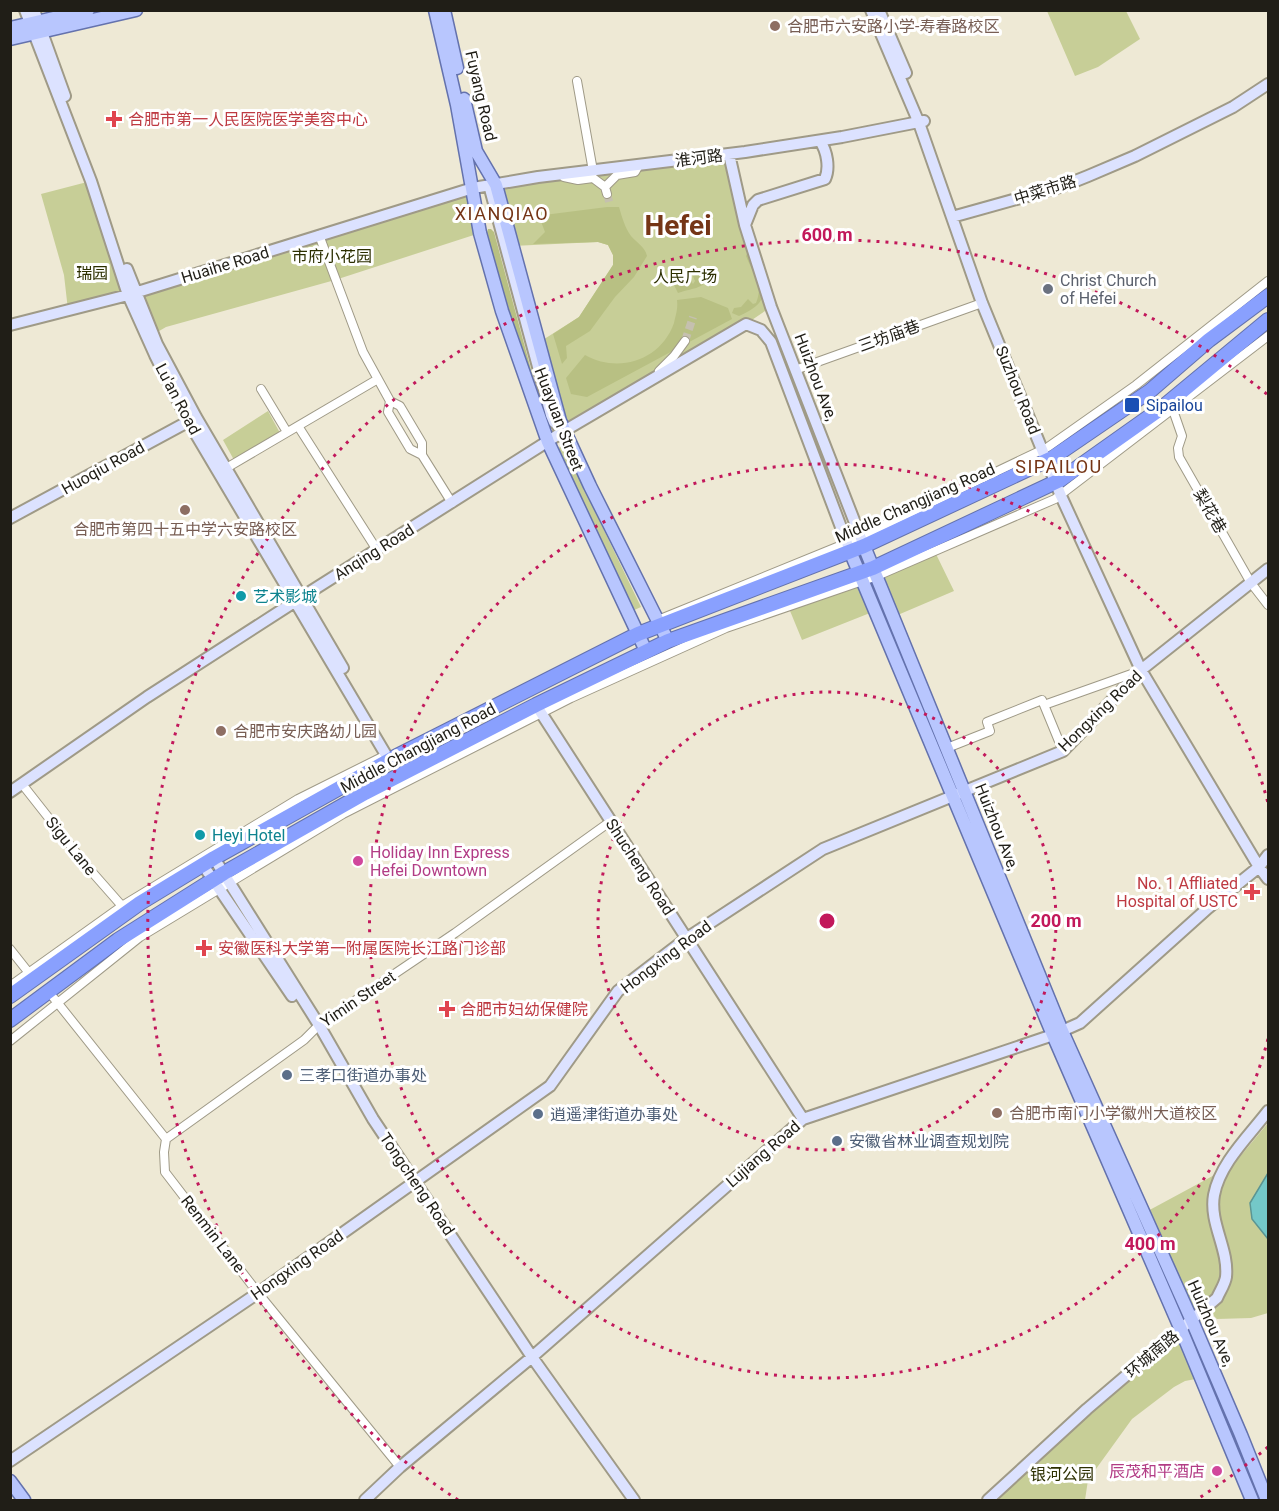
<svg xmlns="http://www.w3.org/2000/svg" width="1279" height="1511" viewBox="0 0 1279 1511" font-family="Roboto,'Noto Sans SC',sans-serif">
<style>
.green{fill:#c7ce97}
.forest{fill:#b8c083}
.water{fill:#74c8c8;stroke:#5b9593;stroke-width:1.5}
.lines{fill:none;stroke-linecap:round;stroke-linejoin:round}
.street-tunnel{stroke:#c5c0af;stroke-width:8;stroke-dasharray:8 4;stroke-linecap:butt}
.street-casing{stroke:#9f9a87;stroke-width:10}
.secondary-casing{stroke:#9f9a87;stroke-width:14}
.primary-casing{stroke:#6472ad;stroke-width:15}
.highway-casing{stroke:#6472ad;stroke-width:16}
.street{stroke:#fff;stroke-width:8}
.secondary{stroke:#dce2ff;stroke-width:10}
.primary{stroke:#b8c6fe;stroke-width:12}
.highway{stroke:#89a0fe;stroke-width:14}
.ring{fill:none;stroke:#c2185b;stroke-width:3;stroke-dasharray:3 6}
.education-dot{fill:#8d6e63;stroke:#fff;stroke-width:2}
.health-dot{fill:#e0444e;stroke:#fff;stroke-width:2}
.worship-dot{fill:#6b7280;stroke:#fff;stroke-width:2}
.transit-dot{fill:#1a4fb4;stroke:#fff;stroke-width:2}
.culture-dot{fill:#0f9aa8;stroke:#fff;stroke-width:2}
.hotel-dot{fill:#d1479c;stroke:#fff;stroke-width:2}
.service-dot{fill:#5c6f8a;stroke:#fff;stroke-width:2}
.labels{text-anchor:middle;dominant-baseline:central;stroke-width:6;stroke-linejoin:round;paint-order:stroke}
.education-label{font-size:16px;fill:#785e54;stroke:#fff;text-anchor:start}
.street-label{font-size:16px;fill:#201e17;stroke:#fff}
.health-label{font-size:16px;fill:#be3a42;stroke:#fff;text-anchor:start}
.park-label{font-size:16px;fill:#2c2f00;stroke:#fff}
.worship-label{font-size:16px;fill:#5b616d;stroke:#fff;text-anchor:start}
.transit-label{font-size:16px;fill:#164399;stroke:#fff;text-anchor:start}
.culture-label{font-size:16px;fill:#0d838f;stroke:#fff;text-anchor:start}
.hotel-label{font-size:16px;fill:#b23c85;stroke:#fff;text-anchor:start}
.service-label{font-size:16px;fill:#4e5e75;stroke:#fff;text-anchor:start}
.neighbourhood-label{font-size:18px;letter-spacing:1.5px;fill:#753516;stroke:#fff}
.town-label{font-size:28px;font-weight:bold;fill:#753516;stroke:#fff}
.centre{fill:#c2185b;stroke:#fff;stroke-width:3}
.ring-label{font-size:18px;text-anchor:middle;font-weight:bold;fill:#c2185b;stroke:#fff;stroke-width:6;stroke-linejoin:round;paint-order:stroke}
</style>
<rect width="100%" height="100%" fill="#eee9d5"/>
<path class="green" d="M1047,11h79l14,28 -42,28 -23,9z
M729,154l42,153 -25,17 -182,107 -26,-88 41,-26 34,-52v-10l-5,-10 -10,-3 -86,4 -16,-61z
M91,181l37,114 -60,15 -4,-35 -23,-81z
M473,188l7,45 -145,47 -169,47 -12,7 -18,-41z
M268,411l12,22 -46,27 -11,-20z
M560,447l5,2 76,158 -11,5 -73,-163z
M935,552l19,39 -61,26 -16,-41z
M862,580l13,31 -73,29 -14,-34z
M1268,1123v190l-17,5 -34,1 -9,-9 -15,13 -49,-110 89,-48z
M1178,1340l23,38 -16,3 -11,6 -42,32 -44,61 -3,20h-94l76,-66z"/>
<path class="forest" d="M607,207h12c3,10 6,21 12,29 6,7 14,11 16,20l-13,21 -19,20 -25,34 -24,15 1,12 -5,6 -9,-30 26,-17 34,-52v-10l-5,-10 -10,-3 -65,2 12,-12 -5,-13 4,-4z
M488,229h3l3,3 49,182 -4,6 -53,-185z
M748,251c13,32 31,47 -9,65l-7,-3 2,-5 7,-1 7,-8 5,5 3,-1c8,-19 -3,-29 -10,-47z
M698,271h9l3,5c-7,14 -19,12 -32,17l-8,-16 1,-5 11,9 8,-1 3,4 2,-3 -2,-5 5,-2z
M701,297l27,11 4,11 -145,78 -16,-3 -5,-16 19,-23c34,19 76,5 89,-32 2,-9 4,-14 3,-23z"/>
<path class="water" d="M1268,1173v66l-16,-20 -2,-16z"/>
<g class="lines">
<path class="street-tunnel" d="M607,194l3,11
M685,341l8,-24"/>
<defs>
<path id="street" d="M577,81l16,90
M564,177l14,3 15,-2 12,9 2,7
M605,187l12,-12 18,-3 4,-7
M319,235l44,117 27,49 -2,11 22,37 12,6 30,48
M795,370l187,-67
M659,371l15,-15 11,-15
M261,389l26,43
M390,401l10,5 22,37v12
M1173,410l9,26 -4,12 1,9 72,126 17,22
M298,426l79,124
M223,470l155,-91
M658,620l189,-77 201,-96 88,-62 132,-104
M1044,705l93,-33
M947,748l43,-17 -3,-9 55,-22 21,51
M22,784l63,80 37,42
M10,949l19,24
M10,986l112,-80 176,-107 88,-44
M49,992l117,147 -2,13 1,20 93,121 142,174
M10,1041l130,-104 203,-123 228,-116 155,-70 151,-52 178,-77 213,-163
M166,1139l138,-99 15,-15 136,-92 156,-112"/>
<path id="secondary" d="M25,10l66,171 37,114 27,60 33,66 201,339
M34,10l31,86
M871,10l48,113 63,180 79,193 80,174 118,197 9,12
M879,10l27,63
M729,154l16,71 26,82 93,239
M489,185l62,230 3,7 10,9
M952,217l111,-31 25,-10 47,-20 98,-49 35,-23
M745,225l8,-20 5,-5 67,-21c5,-11 2,-28 -5,-38
M127,269l30,75 39,73 147,251
M10,325l118,-30 345,-107 65,-11 207,-25 97,-15 82,-16
M10,518l183,-99
M536,705l267,414
M10,792l137,-95 155,-100 262,-166 182,-107 15,6 10,12 79,209
M214,858l105,167 54,94 159,238 102,143
M203,865l89,131
M10,1461l248,-168 292,-207 68,-95 69,-53 136,-89 240,-98 78,-81 127,-101
M365,1500l35,-33 132,-110 271,-238 250,-84 27,-12 128,-115 51,-41 9,-12
M988,1500l99,-91 130,-111c3,-7 8,-14 9,-21 3,-28 -17,-54 -12,-82 6,-32 35,-59 54,-84"/>
<path id="primary" d="M435,10l22,95 23,128 22,78 46,131 98,209
M444,10l13,58
M10,28l78,-18
M10,39l126,-29
M464,99l12,52 20,34 64,236 30,65 78,155
M864,546l198,485 131,292 48,112 26,65
M850,551l203,484 129,297 70,168
M10,1481l14,19"/>
<path id="highway" d="M10,996l130,-93 74,-45 181,-101 243,-123 226,-88 188,-88 98,-67 59,-51 59,-44
M10,1020l108,-80 106,-67 141,-80 171,-88 132,-64 205,-73 187,-88 103,-73 105,-87"/>
</defs>
<use href="#street" class="street-casing"/>
<use href="#secondary" class="secondary-casing"/>
<use href="#primary" class="primary-casing"/>
<use href="#highway" class="highway-casing"/>
<use href="#street" class="street"/>
<use href="#secondary" class="secondary"/>
<use href="#primary" class="primary"/>
<use href="#highway" class="highway"/>
</g>
<g class="ring">
<circle cx="827" cy="921" r="229"/>
<path d="M1268 1039A457 457 0 1 1 1268 803"/>
<path d="M1268 1447A686 686 0 0 1 1196 1500M458 1500A686 686 0 1 1 1268 395"/>
</g>
<g class="education-dot">
<circle cx="775" cy="26" r="6"/>
<circle cx="185" cy="510" r="6"/>
<circle cx="221" cy="731" r="6"/>
<circle cx="997" cy="1113" r="6"/>
</g>
<g class="health-dot">
<path d="M111 110h6v6h6v6h-6v6h-6v-6h-6v-6h6z"/>
<path d="M1249 883h6v6h6v6h-6v6h-6v-6h-6v-6h6z"/>
<path d="M201 939h6v6h6v6h-6v6h-6v-6h-6v-6h6z"/>
<path d="M444 1000h6v6h6v6h-6v6h-6v-6h-6v-6h6z"/>
</g>
<circle class="worship-dot" cx="1048" cy="289" r="6"/>
<rect class="transit-dot" x="1124" y="397" width="16" height="16" rx="3"/>
<g class="culture-dot">
<circle cx="241" cy="596" r="6"/>
<circle cx="200" cy="835" r="6"/>
</g>
<g class="hotel-dot">
<circle cx="358" cy="861" r="6"/>
<circle cx="1217" cy="1471" r="6"/>
</g>
<g class="service-dot">
<circle cx="287" cy="1075" r="6"/>
<circle cx="538" cy="1114" r="6"/>
<circle cx="837" cy="1141" r="6"/>
</g>
<g class="labels">
<g class="education-label">
<text x="787" y="26">合肥市六安路小学-寿春路校区</text>
<text x="185" y="529" text-anchor="middle">合肥市第四十五中学六安路校区</text>
<text x="233" y="731">合肥市安庆路幼儿园</text>
<text x="1009" y="1113">合肥市南门小学徽州大道校区</text>
</g>
<g class="street-label">
<text transform="translate(481 96) rotate(77)">Fuyang Road</text>
<text transform="translate(699 158) rotate(-7)">淮河路</text>
<text transform="translate(1045 190) rotate(-17)">中菜市路</text>
<text transform="translate(225 265) rotate(-17)">Huaihe Road</text>
<text transform="translate(889 336) rotate(-20)">三坊庙巷</text>
<text transform="translate(816 377) rotate(69)">Huizhou Ave,</text>
<text transform="translate(1018 390) rotate(68)">Suzhou Road</text>
<text transform="translate(178 399) rotate(62)">Lu'an Road</text>
<text transform="translate(559 419) rotate(69)">Huayuan Street</text>
<text transform="translate(103 468) rotate(-29)">Huoqiu Road</text>
<text transform="translate(915 503) rotate(-24)">Middle Changjiang Road</text>
<text transform="translate(1210 511) rotate(60)">梨花巷</text>
<text transform="translate(374 552) rotate(-32)">Anqing Road</text>
<text transform="translate(1100 711) rotate(-44)">Hongxing Road</text>
<text transform="translate(418 748) rotate(-28)">Middle Changjiang Road</text>
<text transform="translate(997 827) rotate(68)">Huizhou Ave,</text>
<text transform="translate(71 846) rotate(51)">Sigu Lane</text>
<text transform="translate(640 867) rotate(57)">Shucheng Road</text>
<text transform="translate(666 957) rotate(-37)">Hongxing Road</text>
<text transform="translate(358 999) rotate(-34)">Yimin Street</text>
<text transform="translate(763 1154) rotate(-41)">Lujiang Road</text>
<text transform="translate(417 1184) rotate(56)">Tongcheng Road</text>
<text transform="translate(213 1234) rotate(52)">Renmin Lane</text>
<text transform="translate(297 1265) rotate(-35)">Hongxing Road</text>
<text transform="translate(1211 1323) rotate(66)">Huizhou Ave,</text>
<text transform="translate(1152 1354) rotate(-40)">环城南路</text>
</g>
<g class="health-label">
<text x="128" y="119">合肥市第一人民医院医学美容中心</text>
<text x="1238" y="883" text-anchor="end">No. 1 Affliated<tspan x="1238" dy="18">Hospital of USTC</tspan></text>
<text x="218" y="948">安徽医科大学第一附属医院长江路门诊部</text>
<text x="460" y="1009">合肥市妇幼保健院</text>
</g>
<g class="park-label">
<text x="332" y="256">市府小花园</text>
<text x="92" y="273">瑞园</text>
<text x="685" y="276">人民广场</text>
<text x="1062" y="1474">银河公园</text>
</g>
<g class="worship-label">
<text x="1060" y="280">Christ Church<tspan x="1060" dy="18">of Hefei</tspan></text>
</g>
<g class="transit-label">
<text x="1146" y="405">Sipailou</text>
</g>
<g class="culture-label">
<text x="253" y="596">艺术影城</text>
<text x="212" y="835">Heyi Hotel</text>
</g>
<g class="hotel-label">
<text x="370" y="852">Holiday Inn Express<tspan x="370" dy="18">Hefei Downtown</tspan></text>
<text x="1205" y="1471" text-anchor="end">辰茂和平酒店</text>
</g>
<g class="service-label">
<text x="299" y="1075">三孝口街道办事处</text>
<text x="550" y="1114">逍遥津街道办事处</text>
<text x="849" y="1141">安徽省林业调查规划院</text>
</g>
<g class="neighbourhood-label">
<text x="502" y="213">XIANQIAO</text>
<text x="1059" y="466">SIPAILOU</text>
</g>
<g class="town-label">
<text x="678" y="225">Hefei</text>
</g>
</g>
<circle cx="827" cy="921" r="9" class="centre"/>
<g class="ring-label">
<text x="827" y="241">600 m</text>
<text x="1056" y="927">200 m</text>
<text x="1150" y="1250">400 m</text>
</g>
<rect width="1279" height="1511" fill="none" stroke="#201e17" stroke-width="24"/>
</svg>
